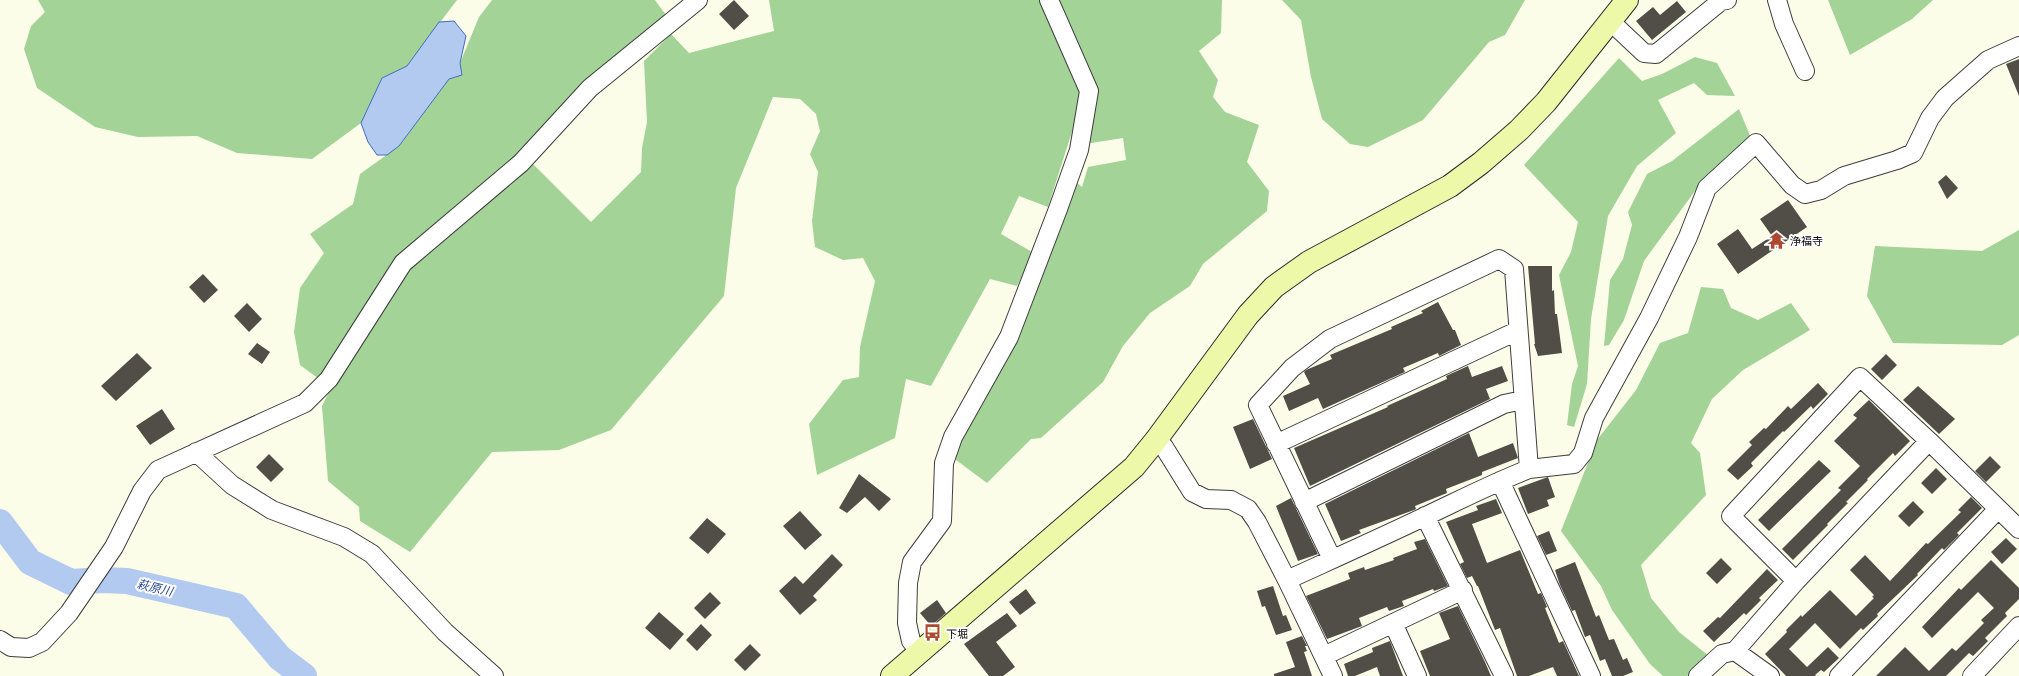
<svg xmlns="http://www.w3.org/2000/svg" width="2019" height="676" viewBox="0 0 2019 676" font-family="'Playfair Display','Noto Sans JP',serif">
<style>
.forest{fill:#a3d397}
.water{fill:#b2c9f0;stroke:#406dc0}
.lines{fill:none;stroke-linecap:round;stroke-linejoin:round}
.river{stroke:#b2c9f0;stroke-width:26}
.building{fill:#514e47}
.street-casing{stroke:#3d3d3d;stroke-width:20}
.secondary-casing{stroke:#2c2c2c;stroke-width:24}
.street{stroke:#fff;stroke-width:18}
.secondary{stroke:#edf8a9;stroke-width:22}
.labels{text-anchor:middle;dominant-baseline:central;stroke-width:4;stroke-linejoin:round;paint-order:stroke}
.poi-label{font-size:11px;fill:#0a0a0a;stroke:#fff;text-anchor:start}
.water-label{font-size:12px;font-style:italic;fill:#20438f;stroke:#fff}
</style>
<rect width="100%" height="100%" fill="#fcfde9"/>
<path class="forest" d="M38,0h419l-50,66 -25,12 -21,45 -49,36 -75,-6 -40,-17 -59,1 -43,-10 -58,-39 -13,-39 7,-23 14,-14z
M492,0h163l13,18 -151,138 -117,101 -81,122 -19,-14 -6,-33 6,-44 24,-35 -14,-19 43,-30 7,-30 39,-28 50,-67 13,-4 -2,-12 19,-46z
M769,0h275l41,91 -37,116 -29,-11 -18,38 33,19 -17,33 -27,-7 -59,107 -25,-7 -11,59 -78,37 -8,-51 34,-44 16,-3 1,-30 15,-66 -12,-23 -20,2 -28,-13 -3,-26 6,-49 -8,-18 10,-23 -4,-17 -16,-15 -27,-2 -37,91 -12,108 -113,134 -52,20 -67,2 -82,100 -50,-31 -1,-14 -31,-26 -6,-75 12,-24 73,-111 124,-109 60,60 50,-50 1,-24 5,-26 -3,-61 27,-27 18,19 85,-22z
M1055,0h167l-1,33 -22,18 19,29 -5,17 12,15 34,13 -12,37 22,29 -2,20 -64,53 -13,22 -40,27 -27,33 -20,36 -62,56 -10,1 -44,44 -35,-26 123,-276 7,6 6,-20 38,-7 -3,-22 -38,6 9,-53z
M1282,0h243l-20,35 -16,7 -66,78 -55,27 -18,-3 -28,-25 -11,-42 -10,-57z
M1828,0h105l-21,19 -62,36z
M1695,57l22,6 18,33 -28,-1 -13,-12 -36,17 18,33 -39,33 -29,50 -17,103 -4,65 -13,43 -7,-2 5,-41 6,-18 -19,-91 12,-23 7,-30 -54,-57 95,-107 23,23 20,-7z
M1739,109l12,29 -51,46 -56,77 -20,59 -15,25 -5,1 6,-66 13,-21 9,-34 -4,-13 19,-38 25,-13z
M2019,230v105l-17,10 -109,-2 -26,-47 8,-50 107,5z
M1701,287l22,2 8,19 27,12 33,-17 19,27 -67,40 -31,29 -21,44 9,10 6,42 -65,70 10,33 28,34 30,24 -22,20h-24l-13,-12 -38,-54 -11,-24 -40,-55 36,-91 39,-50 24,-47 28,-10z"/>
<path class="water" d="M454,21l12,15 -6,27 2,12 -13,4 -50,67 -12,9h-10l-9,-13 -7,-19 21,-45 25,-12 32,-44z"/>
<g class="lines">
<path class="river" d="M0,522l30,40 41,20 32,-2 24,1 109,25 44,52 24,18"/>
</g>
<path class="building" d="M734,0l15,16 -15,14 -15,-16z
M1677,1l9,11 -34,28 -16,-19 17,-14 7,8z
M2019,59v37l-13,-32z
M1946,175l12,13 -11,11 -9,-17z
M1788,200l19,27 -69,47 -21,-30 21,-15 14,20 20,-13 -12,-17z
M1528,266h24v25l2,-1 1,24h2l5,39 -24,3 -4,-12h1z
M203,274l15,16 -14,13 -15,-16z
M1438,302l15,28h2l6,15 -22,11 -1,-3 -35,15 2,4 -82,37 -5,-11 -29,13 -6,-15 27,-12 -6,-12 2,-2 26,-11 -2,-4 62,-26 -1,-2 32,-14 -2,-2z
M247,303l15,16 -13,13 -15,-16z
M257,343l13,9 -8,12 -14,-10z
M137,353l15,15 -36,33 -15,-15z
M1886,354l11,11 -15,15 -11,-11z
M1468,366l4,11 30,-11 6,15 -22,8 4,10 -180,87 -16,-38 94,-41 -1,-1 60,-27 -1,-3z
M1818,383l10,11 -15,15 -2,-3 -27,26 -1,-1 -32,32 2,3 -15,14 -11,-10 25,-25 -3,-3 15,-14 2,1 22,-23 3,3z
M1918,386l37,33 -16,15 -36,-34z
M1869,400l41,41 -15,15 -2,-3 -26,26 1,1 -22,22 2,1 -21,21 1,1 -35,35 -11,-11 59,-59 -3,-2 22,-22 -26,-25 23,-23 -4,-3z
M162,409l13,20 -25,16 -14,-19z
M1253,419l19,40 -22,10 -17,-42z
M1469,433l9,24 35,-14 5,15 -36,14v3l-36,14 1,4 -32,13 1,3 -2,1 -55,20 2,3 -20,8 -16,-37z
M269,454l15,15 -13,13 -15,-15z
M1990,456l11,11 -15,15 -11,-11z
M1819,460l12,11 -62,60 -11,-11z
M1936,468l11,11 -15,15 -11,-11z
M859,474l32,25 -12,12 -14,-14 -18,16 -8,-5z
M1548,477l7,20 -8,3 2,6 -21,8 -10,-26z
M1971,497l11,11 -25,25 2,2 -15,15 -2,-2 -25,26 1,1 -41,39 1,2 -15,14 -2,-2 -21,21 -25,-26 -26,26 18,18 21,-20 11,11 -15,14 -3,-2 -6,5 1,1h-30l-21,-22 22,-22 -1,-2 15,-15 1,2 28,-27 26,26 18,-18 -2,-1 2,-2 -24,-25 15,-15 25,26 36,-38 2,1 33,-32 -3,-2z
M1291,498l27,56 -20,7 -22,-55z
M1496,499l6,14 -30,11 15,39 33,-13 18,44 3,-1 6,14 -2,1 14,35 4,-2 16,35h-22l-4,-9 -24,9h-12l-17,-48 -5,2 -17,-44h-1l-5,-10 -5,2 -7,-14 4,-2 -18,-40 32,-12 -2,-4z
M1913,501l11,11 -15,15 -11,-11z
M800,511l22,24 -17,15 -22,-24z
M707,518l19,16 -18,20 -19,-16z
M1549,531l8,20 -11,4 -9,-19z
M2006,538l11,11 -15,15 -11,-12z
M1425,539l23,47 -14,5 -1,-2 -31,12 2,5 -15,5 -2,-4 -28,11 3,8 -35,13 -21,-43 44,-17 -2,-6 16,-6 1,3 29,-10 -1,-2 24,-9 -3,-7z
M832,554l11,11 -30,31 4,4 -17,15 -21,-24 16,-15 8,8z
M1721,558l11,11 -15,15 -11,-11z
M1991,560l28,28v11l-14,14 2,3 -22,22 3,3 -15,15 -4,-3 -23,23h-70l29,-29 24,24 23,-23 4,3 28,-28 -3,-3 13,-12 -16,-16 -46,46 -10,-11 37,-39 2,2z
M1575,562l21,55 3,-2 10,25 5,-1 9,21 4,-2 6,14 -10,4h-11l-7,-17 -5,2 -10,-26 -5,2 -10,-27 -3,1 -12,-26 -5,-15z
M1767,569l11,11 -19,18 2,2 -15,15 -2,-2 -30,29 -11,-11 15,-14 2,1z
M1273,586l10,30 3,-1 6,15 -16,5 -11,-29 -3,1 -5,-16z
M1026,589l10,14 -16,12 -11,-13z
M710,592l11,11 -16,16 -11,-11z
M937,600l9,13 -15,13 -11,-13z
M1458,606l27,56 6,14h-61l-10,-25 30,-12 -11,-26z
M659,612l25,22 -14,16 -25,-22z
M1007,613l10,13 -21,16 19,25 -12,9h-14l-25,-32z
M701,624l11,11 -15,16 -11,-11z
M1302,636l5,10h-2l2,5 -3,1 8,24h-38v-2l21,-7 -9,-25z
M1390,641l13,35h-23l-3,-9 -22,9h-7l-4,-12 29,-12 -1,-4z
M750,644l11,11 -16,16 -11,-11z"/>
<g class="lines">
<defs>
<path id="street" d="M1777,0l7,24 21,47
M1610,21l34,32 12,1 65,-53 6,-1
M1156,440l8,7 28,45 14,7 25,1 17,9 9,13 30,58 46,96
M1276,444l241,-113
M196,452l36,33 40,25 72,27 28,17 73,78 49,44
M1529,469l45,-5 9,-11 11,-35 55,-100 39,-81 19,-49 49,-45 36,42 13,9 16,-4 23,-14 53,-16 16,-7 17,-35 15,-20 43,-38 31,-14
M1500,481l91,195
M1304,502l200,-98 19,-4
M1425,516l79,160
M1287,580c46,-21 93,-42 139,-64 34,-16 67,-33 103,-47l-15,-200 -15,-10 -169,80 -38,29 -34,37 74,154
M1796,581l-65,-65 129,-139 69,64 90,88
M1393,623l24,53
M0,640l11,7 18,1 13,-6 27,-29 45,-66 28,-56 16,-21 147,-67 24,-24 74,-116 118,-100 69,-75 108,-88
M920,652l-9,-11 -4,-18 1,-40 4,-21 30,-41 2,-58 9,-26 56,-100 49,-128 21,-59 10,-59 -40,-91
M1324,656l139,-66
M1698,676l24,-22 13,-3
M1770,676l-35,-25 61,-70 133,-140
M1839,676l159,-167
M1972,676l47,-50"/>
<path id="secondary" d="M892,676l242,-209 22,-27 92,-125 26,-28 35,-25 141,-76 31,-23 38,-33 27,-28 81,-102"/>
</defs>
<use href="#street" class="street-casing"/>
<use href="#secondary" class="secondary-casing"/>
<use href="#street" class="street"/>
<use href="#secondary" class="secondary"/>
</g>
<defs>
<symbol id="temple-bare" viewBox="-9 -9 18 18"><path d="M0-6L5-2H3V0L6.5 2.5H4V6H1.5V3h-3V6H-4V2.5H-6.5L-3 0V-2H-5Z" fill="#ac4930" stroke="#fff" stroke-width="2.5" paint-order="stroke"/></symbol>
<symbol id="bus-bare" viewBox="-9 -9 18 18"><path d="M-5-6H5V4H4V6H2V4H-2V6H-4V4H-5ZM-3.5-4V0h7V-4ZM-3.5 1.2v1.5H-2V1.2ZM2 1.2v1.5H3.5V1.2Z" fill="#ac4930" stroke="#fff" stroke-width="2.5" paint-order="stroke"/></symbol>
</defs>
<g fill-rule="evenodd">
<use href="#temple-bare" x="1764" y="228" width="25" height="25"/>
<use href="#bus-bare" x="920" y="620" width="25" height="25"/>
</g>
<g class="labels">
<g class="poi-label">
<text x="1790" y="240">浄福寺</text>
<text x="946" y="633">下堀</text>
</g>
<g class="water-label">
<text transform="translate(155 587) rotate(13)">萩原川</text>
</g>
</g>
</svg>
